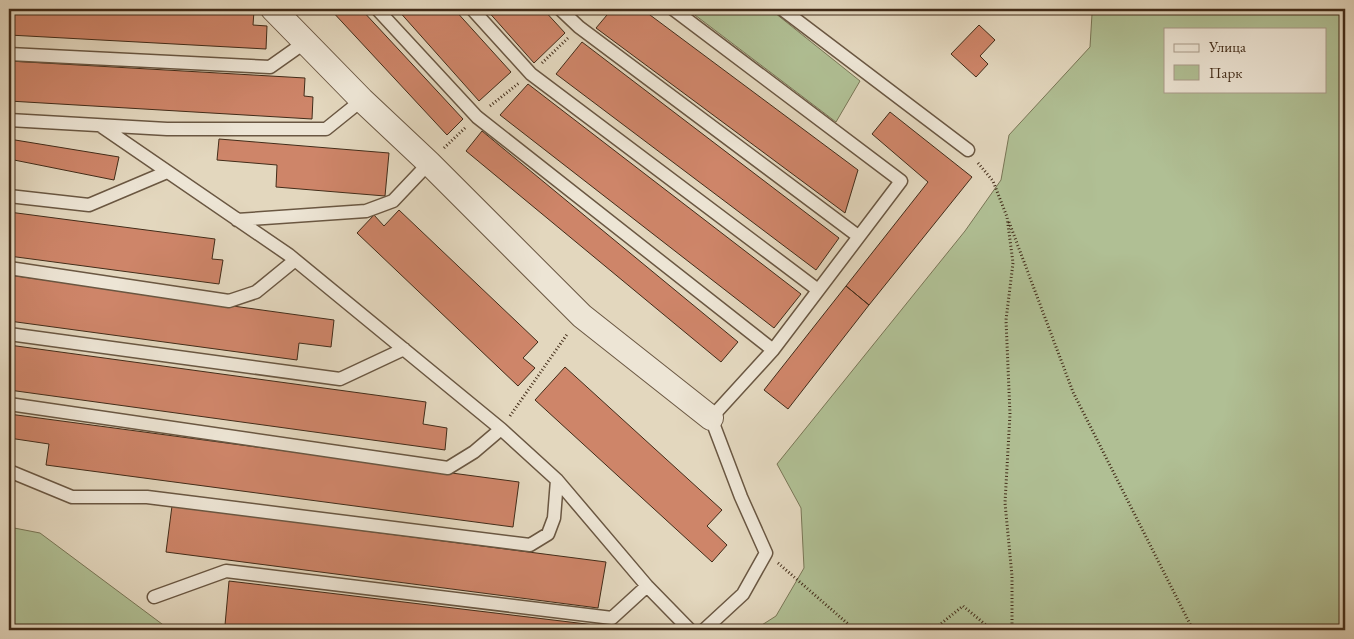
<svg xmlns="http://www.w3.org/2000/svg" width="1354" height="639" viewBox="0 0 1354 639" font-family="'EB Garamond',serif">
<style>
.green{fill:#b0bf94;stroke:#797656;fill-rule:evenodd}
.building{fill:#ce8569;stroke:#422c19}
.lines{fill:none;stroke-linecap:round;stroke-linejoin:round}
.lane-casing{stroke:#6a5742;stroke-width:15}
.street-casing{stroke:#6a5742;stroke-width:26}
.path{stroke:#422c19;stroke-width:3;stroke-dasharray:1 2.5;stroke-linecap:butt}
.lane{stroke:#ede5d5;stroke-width:12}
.street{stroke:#ede5d5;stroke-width:24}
</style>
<rect width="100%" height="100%" fill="#e3d7be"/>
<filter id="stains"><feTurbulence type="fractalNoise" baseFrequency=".004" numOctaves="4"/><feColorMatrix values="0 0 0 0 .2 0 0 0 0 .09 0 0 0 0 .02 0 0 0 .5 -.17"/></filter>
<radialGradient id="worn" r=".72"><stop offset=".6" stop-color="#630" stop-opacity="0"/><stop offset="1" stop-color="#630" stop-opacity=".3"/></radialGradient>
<path class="green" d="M687,9h83l90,72 -24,41z
M1088,9h257v621h-591l22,-14 28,-48 -3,-60 -24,-44 188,-233 36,-51 8,-45 81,-88 2,-33zM1165,29h160v62h-160z
M9,527l31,6 130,97h-161z"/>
<path class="building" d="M9,9l245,2 -1,14 14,1 -1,23 -257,-14z
M330,9h31l102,110 -16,16z
M397,9h57l57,63 -32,29z
M486,9h57l22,24 -31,30z
M612,9h30l216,161 -13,43 -249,-185z
M979,25l16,15 -15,16 8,8 -12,13 -25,-23z
M582,42l257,196 -23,32 -260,-196z
M9,61l296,17 -1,18 9,1 -1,22 -303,-18z
M528,84l273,210 -27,34 -274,-213z
M890,112l82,65 -103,128 -23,-19 82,-104 -56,-48z
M482,131l256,211 -17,20 -255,-211z
M9,139l110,18 -5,23 -105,-21z
M219,139l170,14 -4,43 -109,-9 1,-22 -60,-5z
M399,210l139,132 -15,16 12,10 -17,18 -161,-153 17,-18 10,11z
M9,212l206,27 -3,20 11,1 -4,24 -210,-28z
M9,275l325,45 -3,27 -32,-4 -2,17 -288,-39z
M846,286l23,19 -81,104 -24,-19z
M9,345l417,57 -3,22 24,4 -2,22 -436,-60z
M565,367l157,143 -15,16 20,19 -15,17 -177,-162z
M9,414l510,68 -6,45 -467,-62 3,-21 -40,-6z
M172,506l434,56 -8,46 -432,-56z
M229,581l407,49h-369l-42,-5z"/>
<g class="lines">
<defs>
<path id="lane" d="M377,9l100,108 296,233
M472,9l59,65 287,216
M560,9l19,18 279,209
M673,9l228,172 -128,169 -62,68 30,79 25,56 -23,41 -39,36
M782,9l186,141
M9,54l261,13 34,-24
M9,120l158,9h159l36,-29
M101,126l188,129 212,174 56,51 90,106 43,44
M9,196l80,9 78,-33
M237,220l129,-9 27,-10 36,-38
M9,268l220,33 27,-9 38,-31
M9,334l331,45 64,-30
M9,404l439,64 26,-16 27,-23
M9,471l63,26h75l383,48 18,-11 6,-16 3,-38
M154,597l72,-26 386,47 35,-32"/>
<path id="street" d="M273,9l89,91 67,63 153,153 129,102"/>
</defs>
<use href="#lane" class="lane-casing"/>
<use href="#street" class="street-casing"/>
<path class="path" d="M542,63l26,-25
M490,106l29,-23
M444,148l21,-20
M978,163l15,18 14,36 6,46 -7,57 4,94 -5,89 7,73v54
M1009,222l64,170 120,238
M510,416l58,-83
M778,563l77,67
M933,630l30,-24 29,24"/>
<use href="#lane" class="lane"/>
<use href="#street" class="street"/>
</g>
<rect width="1354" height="639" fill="none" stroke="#e3d7be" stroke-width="30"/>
<rect x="10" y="10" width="1334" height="619" fill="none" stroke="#422c19" stroke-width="2.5"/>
<rect x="15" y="15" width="1324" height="609" fill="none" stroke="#422c19"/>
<rect x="1164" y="28" width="162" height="65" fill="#ede5d5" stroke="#a99b8a"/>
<rect x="1174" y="44" width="25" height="8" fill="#ede5d5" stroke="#a99b8a"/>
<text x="1209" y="52" font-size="15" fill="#422c19">Улица</text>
<rect x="1174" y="65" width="25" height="15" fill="#b0bf94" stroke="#a99b8a"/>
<text x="1209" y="78" font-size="15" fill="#422c19">Парк</text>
<rect width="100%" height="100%" filter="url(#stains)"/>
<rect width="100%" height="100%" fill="url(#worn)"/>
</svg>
